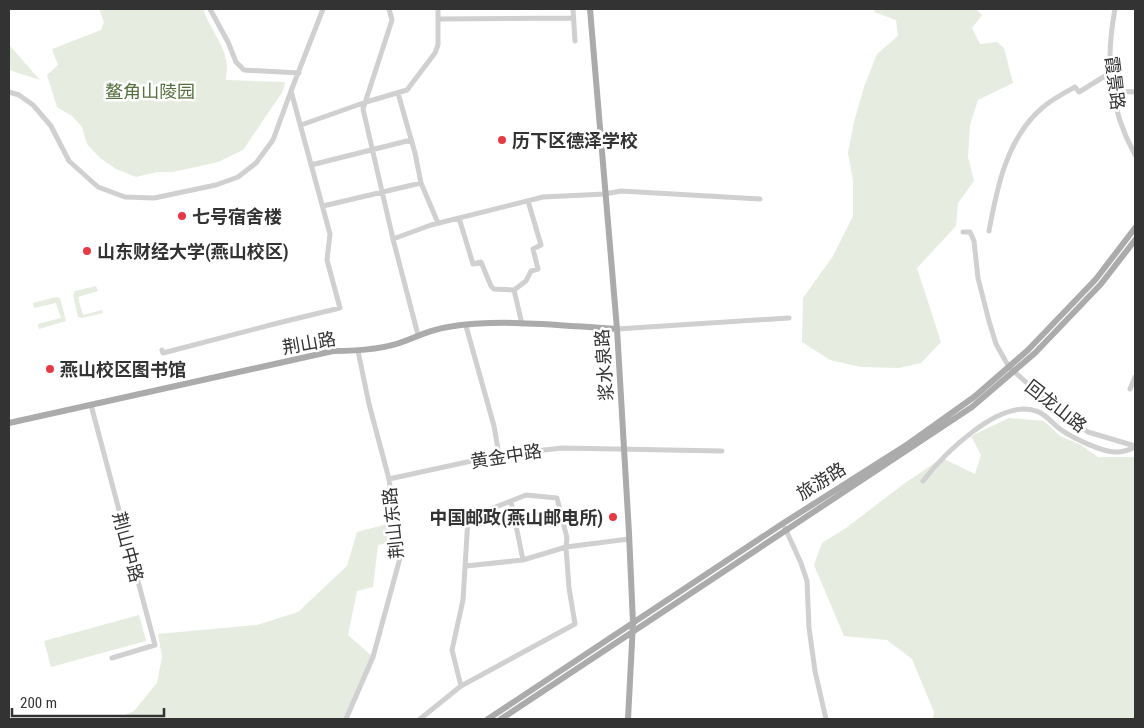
<svg xmlns="http://www.w3.org/2000/svg" width="1144" height="728" viewBox="0 0 1144 728" font-family="'Roboto Condensed','Noto Sans SC',sans-serif">
<style>
.green{fill:#e6ecdf}
.lines{fill:none;stroke-linecap:round;stroke-linejoin:round}
.minor{stroke:#d0d0d0;stroke-width:5}
.major{stroke:#ababab;stroke-width:6}
.poi-dot{fill:#e63946;stroke:#fff;stroke-width:2}
.labels{text-anchor:middle;dominant-baseline:central;stroke-width:5;stroke-linejoin:round;paint-order:stroke}
.street-label{font-size:18px;fill:#333;stroke:#fff}
.park-label{font-size:18px;fill:#56703f;stroke:#fff}
.poi-label{font-size:18px;font-weight:bold;fill:#333;stroke:#fff;text-anchor:start}
</style>
<rect width="100%" height="100%" fill="#fff"/>
<path class="green" d="M99,9h104c6,18 19,32 23,51 2,6 0,14 0,20l59,2 -2,9 -40,59 -25,12 -45,10h-16l-21,5 -20,-8 -16,-11 -13,-14 -5,-17 -10,-11 -15,-9 -10,-32 11,-10 -6,-16 49,-19 3,-8z
M875,9h101l6,6 -10,13 8,16 17,-2 7,6 9,35 -35,17 -8,25 -2,32 6,24 -16,22 -2,23 -39,42 24,74 -20,21 -22,5 -38,-1 -31,-7 -28,-18 1,-44 30,-42 20,-40v-35l-5,-28 6,-31 10,-35 13,-33 21,-18 -2,-16 -22,-8z
M9,43v2l31,35 -31,-10z
M96,286l2,5 -20,6 5,18 19,-5 1,3 -21,5 -4,-1 -5,-22 2,-4z
M56,297l4,1 6,23 -27,8 -1,-5 23,-6 -5,-15 -22,5 -1,-5z
M1009,418l35,3 16,15 21,9 17,12h37v262h-202l1,-7 -22,-53 -25,-19 -43,-4 -30,-71 8,-22 24,-15 59,-45 37,-25 33,16 6,-19 -10,-19z
M391,523l4,18 -17,4 -5,42 -16,4 -9,44 25,22 -27,62h-230l18,-8 23,-28 5,-26 -4,-23 99,-9 41,-13 49,-46 10,-34z
M139,615l7,26 -95,26 -7,-26z"/>
<g class="lines">
<path class="minor" d="M210,9l18,33 8,20 8,8 55,3
M389,9l3,11 -29,89 30,130
M573,9l2,32
M1115,9c-10,53 -6,98 20,146
M438,19l135,-1
M1113,91l22,1
M9,92l10,3 14,10 18,21 18,35 29,26 27,10 29,1 62,-13 22,-8 18,-14 17,-23 18,-49
M398,93l17,60 6,30 17,40
M301,125l65,-23 41,-12 28,-37 3,-8v-36
M311,165l100,-25
M323,206l98,-23
M459,218l14,46 8,-2 10,24 3,3 20,1
M989,231c8,-44 18,-93 53,-123 10,-9 22,-15 33,-21l4,5 31,-19
M963,232h7l4,9 4,37 11,43 7,23 13,23 45,40 34,25 47,14
M522,324l-8,-34 12,-9 5,-10 7,-2 -5,-20 8,-4 -13,-44
M466,326l28,100 5,29
M617,329l172,-11
M418,335l-25,-96 38,-14 112,-28 62,-3 16,-3 139,8
M162,350l1,3 115,-30 62,-15 -13,-48 3,-26 -39,-143 32,-82
M1130,389l5,-12
M91,405l64,240 -43,13
M389,479l110,-24 63,-7 160,3
M923,481c20,-26 76,-83 113,-70 10,3 16,12 24,18 11,8 43,24 57,23 6,0 12,-2 18,-5
M785,528l16,35 6,18 2,47 6,43 11,48
M466,566l57,-6
M461,686l-9,-36 11,-50 5,-82 58,-23 31,3 10,40 -1,9 -43,13 -12,-59
M346,719l27,-62 27,-99 -11,-79 -20,-75 -11,-53
M420,719l41,-33 114,-62 -6,-36 -3,-41 63,-8"/>
<path class="major" d="M590,9l27,320 12,204 4,90 -5,96
M9,423l324,-72c22,0 52,-2 72,-10 15,-6 28,-12 43,-14 54,-9 115,-1 169,2
M488,719l294,-195 126,-80 66,-47 54,-47 68,-71 39,-51
M501,719l471,-312 63,-54 66,-69 34,-44"/>
</g>
<g class="poi-dot">
<circle cx="502" cy="140" r="5"/>
<circle cx="182" cy="216" r="5"/>
<circle cx="87" cy="251" r="5"/>
<circle cx="50" cy="369" r="5"/>
<circle cx="613" cy="517" r="5"/>
</g>
<g class="labels">
<g class="street-label">
<text transform="translate(1115 83) rotate(83)">霞景路</text>
<text transform="translate(309 343) rotate(-10)">荆山路</text>
<text transform="translate(604 365) rotate(-94)">浆水泉路</text>
<text transform="translate(1056 406) rotate(38)">回龙山路</text>
<text transform="translate(506 456) rotate(-9)">黄金中路</text>
<text transform="translate(821 481) rotate(-32)">旅游路</text>
<text transform="translate(393 523) rotate(-96)">荆山东路</text>
<text transform="translate(128 547) rotate(75)">荆山中路</text>
</g>
<g class="park-label">
<text x="150" y="91">鳌角山陵园</text>
</g>
<g class="poi-label">
<text x="512" y="140">历下区德泽学校</text>
<text x="192" y="216">七号宿舍楼</text>
<text x="97" y="251">山东财经大学(燕山校区)</text>
<text x="60" y="369">燕山校区图书馆</text>
<text x="603" y="517" text-anchor="end">中国邮政(燕山邮电所)</text>
</g>
</g>
<rect width="1144" height="728" fill="none" stroke="#333333" stroke-width="20"/>
<path d="M12 708v8h152v-8" fill="none" stroke="#333333" stroke-width="2.5"/>
<text x="20" y="708" font-size="15" fill="#333333" stroke="#ffffff" stroke-width="4" paint-order="stroke">200 m</text>
</svg>
